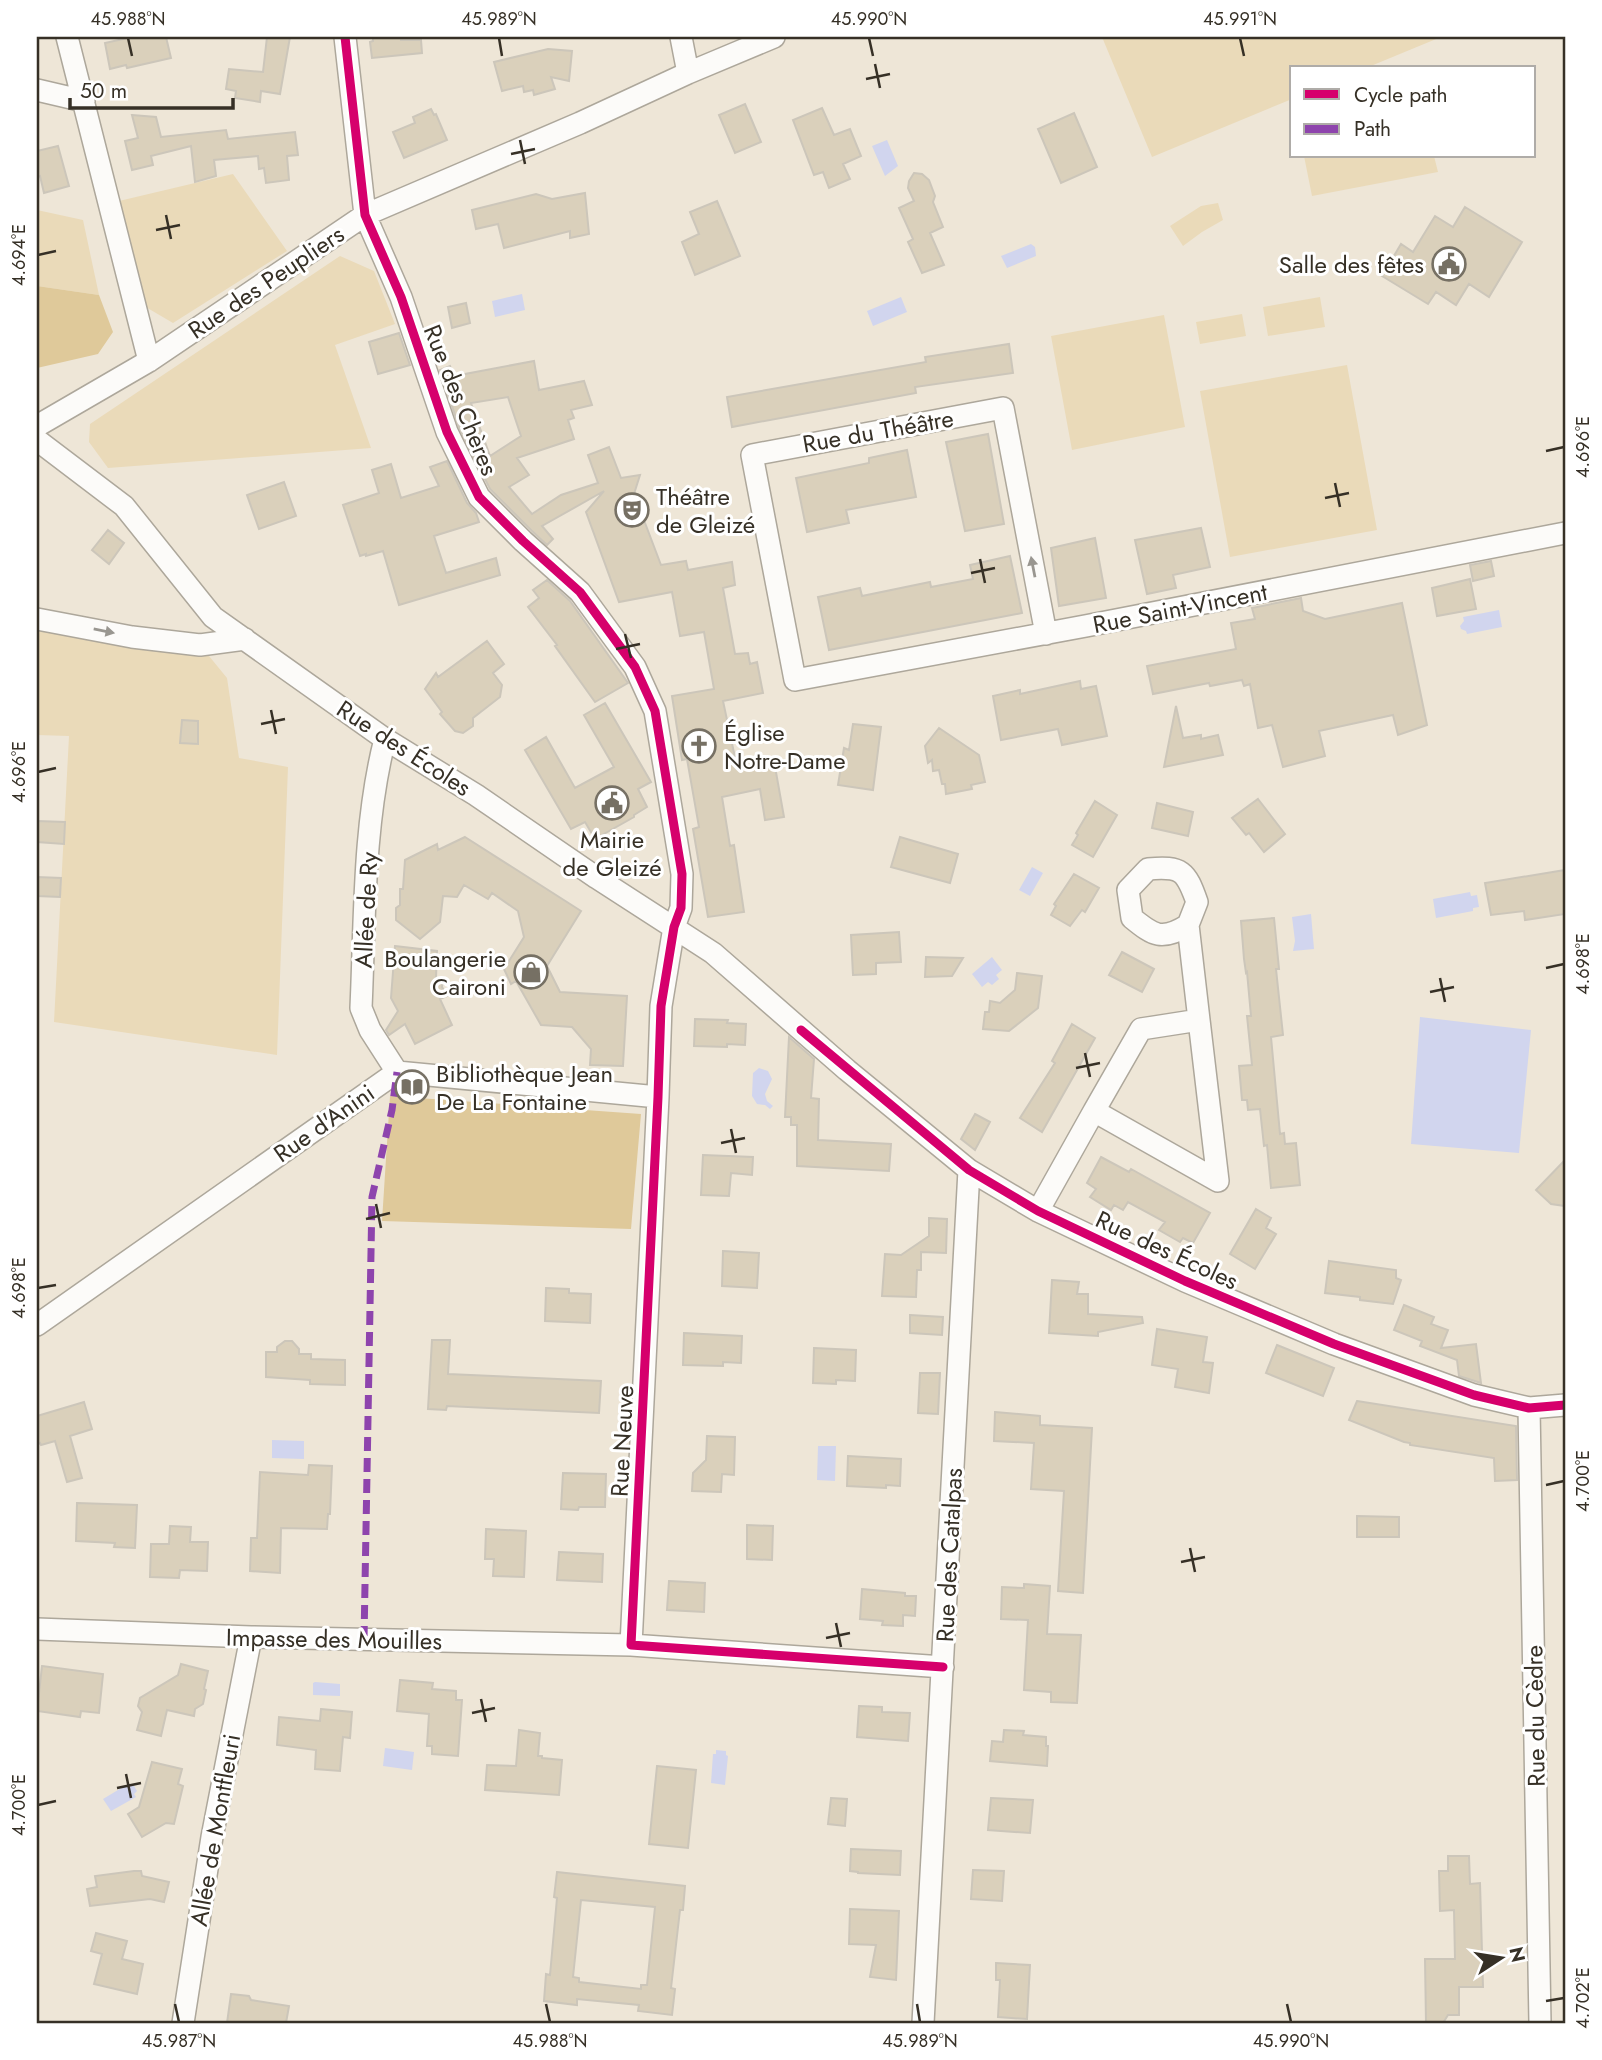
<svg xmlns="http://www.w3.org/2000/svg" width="1602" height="2060" viewBox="0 0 1602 2060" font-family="Jost,sans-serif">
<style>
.green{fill:#eadab9}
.forest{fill:#dfc99a}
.water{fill:#d1d5ee}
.building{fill:#dad0bb;stroke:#ccc6ba;stroke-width:2;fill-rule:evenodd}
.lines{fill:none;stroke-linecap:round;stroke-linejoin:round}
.minor-casing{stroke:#ada79b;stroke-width:24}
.minor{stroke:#fcfbf9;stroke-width:21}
.quiet{stroke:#8e44ad;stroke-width:7;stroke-dasharray:14 7;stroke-linecap:butt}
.cycleway-casing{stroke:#fff;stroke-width:13}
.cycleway{stroke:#d6006c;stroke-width:9}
.oneway{fill:#999690}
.ticks{fill:none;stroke:#363026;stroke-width:2.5}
.labels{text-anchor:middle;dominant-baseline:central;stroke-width:6;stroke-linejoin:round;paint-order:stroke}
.poi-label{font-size:24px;fill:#363026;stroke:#fff;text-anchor:start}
.street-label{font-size:24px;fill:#363026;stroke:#fff}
.neatline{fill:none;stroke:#363026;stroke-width:2.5}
.ticks-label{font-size:18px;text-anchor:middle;fill:#363026}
</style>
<rect width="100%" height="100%" fill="#eee6d7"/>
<path class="green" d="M1102,37h339l-75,31h-74v31l-140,58z
M1304,156h130l4,16 -126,24z
M233,174l54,77 -114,72 -29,-17 -25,-105z
M1218,203l5,17 -21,12 -19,14 -13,-20 31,-20z
M37,210l46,10 16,75 -62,-9z
M340,256l34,15 21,53 -60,21 36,103 -263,20 -19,-26 1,-18z
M1320,297l5,30 -57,9 -5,-29z
M1242,314l4,22 -46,8 -4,-22z
M1164,315l21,112 -113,23 -21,-114z
M1347,365l30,165 -147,27 -30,-166z
M37,619l163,26 27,33 12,80 49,9 -11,288 -223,-33 15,-286 -32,-1z"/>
<path class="forest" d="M37,286l62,9 14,37 -15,22 -61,14z
M390,1096l251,18 -10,115 -249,-8z"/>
<path class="water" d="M887,140l11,26 -13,10 -13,-30z
M1031,244l4,3 1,9 -29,12 -6,-12z
M522,294l3,16 -30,7 -3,-16z
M901,297l6,15 -34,14 -6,-15z
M1499,610l3,17 -35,7 -1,-3 -5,-2 -1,-3 4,-5 -1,-4z
M1032,867l11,6 -13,23 -11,-6z
M1470,892l1,4 6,-1 2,12 -6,1v3l-37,7 -3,-19z
M1311,914l3,35 -21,2 2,-10 -3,-24z
M992,957l10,13 -6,5 3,4 -7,6 -4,-3 -6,5 -10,-13z
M1420,1017l111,13 -12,123 -108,-9z
M759,1068l9,3 4,8 -7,15 2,7 6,5 -3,3 -5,-4 -8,-1 -5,-8 1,-23z
M272,1440l32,1v18l-32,-1z
M818,1446h18l-1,35 -18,-1z
M315,1682l25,2v12l-27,-1v-12z
M385,1748l29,4 -2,18 -29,-4z
M716,1750l10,1v4l2,1 -3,29 -14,-2 2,-29h3z
M128,1784l6,2 3,5 -3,3 2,3 -25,14 -8,-12z"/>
<path class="building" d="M132,37h34l5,21 -44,10 -1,-3 -16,4 -5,-26z
M267,37h23l-10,57 -19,-3 -1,11 -25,-4 1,-7 -10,-2 3,-20 34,3z
M373,37h28v3h20l1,13 -50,5 -2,-16 3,-1z
M548,49l24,2 -3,30 -18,-4 4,12 -21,6 -1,-5 -9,2 -1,-6 -21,5 -8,-29z
M745,104l16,38 -26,11 -16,-38z
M822,108l12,27 16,-6 11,27 -18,8 7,15 -21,9 -6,-16 -9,3 -21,-55z
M431,109l3,6 2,-1 11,26 -43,18 -11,-26 22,-9 -2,-6z
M1074,113l23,54 -36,16 -23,-54z
M132,115l24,2 5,20 65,-7 2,9 67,-7 3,23 -11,1 2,24 -23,3 -2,-15 -5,1 -1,-13 -44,4 2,16 -21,6 -4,-36 -40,10 2,9 -21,5 -7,-29 13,-3z
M58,146l11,40 -25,7 -4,-17 -3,1v-26z
M914,173l8,1 7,6 6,16 -2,6 10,25 -13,6 14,32 -22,8 -14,-31 5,-3 -14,-31 15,-7 -6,-13 1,-7z
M585,193l4,41 -19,4v-7l-66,17 -6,-24 -22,5 -4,-19 64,-16 16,5z
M717,201l23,55 -45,19 -13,-33 17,-8 -9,-22z
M1465,207l57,35 -33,55 -20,-13 -13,21 -20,-13 -8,12 -46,-28 19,-32 12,8 22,-36 18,11z
M466,303l4,20 -18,5 -4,-21z
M399,333l11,32 -32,9 -9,-32z
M1009,344l4,29 -98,14 1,6 -184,34 -5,-30 199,-35 -1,-5z
M534,361l5,29 45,-9 8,24 -21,5 3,8 -6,2 6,19 -57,19 12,17 -20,12 23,27 29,-19 37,-12 -10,-28 21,-8 12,31 19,-3 -6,19 27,71 25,-4 2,9 44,-8 3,23 -12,3 12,66 13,-1 2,11 7,-2 6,31 -40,8 14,66 37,-6 10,56 -19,3 -5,-31 -38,8 8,49 4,-1 10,67 -36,5 -15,-88 6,-2 -12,-68 -5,1 -10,-64 42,-7 -10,-57 -24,4 -8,-44 -53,10 -33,-90 18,-21 -62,35 11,13 -6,6 -15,-14 -42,-42 -31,-62 -19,-57 10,-4 4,10zM508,397l13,39 -31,20 -19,-53z
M988,434l16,90 -39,7 -19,-89z
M907,450l9,47 -70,13 3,13 -42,9 -11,-54 73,-15v-5z
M447,461l20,42 9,10 3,9 -45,14 12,37 50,-15 4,17 -101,30 -16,-54 -17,5v-2l-6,2 -17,-51 36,-12 -7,-23 19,-6 10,34 38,-12 -9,-19z
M284,482l12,34 -37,13 -12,-34z
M1201,528l9,39 -37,8 3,13 -29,6 -12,-54z
M108,530l16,13 -15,21 -17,-14z
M1095,538l11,60 -47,8 -8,-58z
M1010,556l12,57 -193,37 -11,-53 42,-9 2,8 68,-14 1,5 42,-8 -3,-14z
M1491,561l3,15 -21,5 -3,-16z
M1470,579l6,30 -39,7 -5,-28z
M547,580l23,21 58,82 -33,19 -40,-56 2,-1 -29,-38 11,-9 -6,-8z
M1301,598l2,13 22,8 77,-16 25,122 -29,10 -5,-20 -74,16 6,25 -42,11 -11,-42 -14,3 -8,-44 -6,2 -2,-6 -32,6 -1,-3 -56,11 -6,-28 89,-17 -5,-26 24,-4 -3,-11z
M487,641l17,23 -11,9 9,12 -2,12 -27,21v8l-10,7 -8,-2 -15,-17 2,-2 -17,-23 11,-16 2,4z
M1080,681l1,8 15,-3 11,50 -45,9 -4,-16 -57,11 -8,-44 27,-6v4z
M605,703l46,79 -13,7 9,18 -13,8v2l-39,22 -10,-17 -14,7 -46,-79 21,-13 29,51 39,-21 -30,-52z
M1176,706l7,32 18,-3v4l17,-4 5,20 -59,12z
M182,720l16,1v23l-18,-1z
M853,724l28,3 -8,63 -35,-5 6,-37 5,2z
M939,728l40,27 6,27 -14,3 1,4 -26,5 -1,-10h-3l-3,-14 -6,1 -1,-11 -4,3 -3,-17z
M1258,799l27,35 -21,18 -15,-19 -3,2 -14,-17z
M1095,801l22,14 -24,42 -21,-12 6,-10 -2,-2z
M1157,803l36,9 -5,24 -36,-8z
M37,821l28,1 -1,22 -27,-2z
M465,837l116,74 -34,55 13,26 67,4 -4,70 -33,-1 1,-16 -19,-22 -31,-2 -25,-44 -5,3 -7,-15 20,-32 -6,-26 -26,-18 -4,6 -24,-14 -7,12 -14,-1 -3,26 -20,17 -24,-19v-12l4,-3v-16h3l2,-29 32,-16 1,6z
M900,837l58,17 -8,29 -59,-16z
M1565,870v44l-40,6 -1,-9 -33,4 -6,-32z
M1074,874l25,14 -14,24 -3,-2 -12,16 -19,-11 5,-9 -2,-2z
M37,877l24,1 -1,19 -23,-1z
M1274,918l5,51h-3l7,66 -12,2 9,97 4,-1 1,11 11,-1 4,42 -29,3 -4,-43 -3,1 -4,-37 -12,1 -1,-10h-5l-3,-34 13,-1 -5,-49h4l-4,-44 -1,1 -2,-14 -3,-38z
M899,932l2,30 -25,1v11l-23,1 -2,-40z
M395,946l42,5 -1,27 7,1 -1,8 5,9 -7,3 12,26 -37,19 -10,-20 -16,11 -3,-5 12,-19 -7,-13z
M1122,952l32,17 -12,23 -33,-17z
M926,957l37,1 -11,18 -27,1z
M1017,973l25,3 -4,32 -29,23 -26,-2 2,-17h4l1,-11 10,2 15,-13z
M695,1019l33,1 -1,3 19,1 -1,21 -18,-1v3l-33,-1z
M1072,1024l23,14 -53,94 -22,-14 35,-55 -3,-2z
M789,1037l25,22 -3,39 8,1 -1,41 73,4 -2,27 -92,-5v-41h-6v-8h-6z
M975,1114l15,8 -15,28 -14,-11z
M703,1155l50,2 -1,18 -21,-2 -2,23 -28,-1z
M1101,1157l28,15 2,-3 79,44 -17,30 -10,-5 -3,4 -21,-12 6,-8 -37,-20 -5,8 -9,-5 -3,5 -21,-13 6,-8 -9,-6z
M1565,1160v46l-14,-2 -15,-14z
M1256,1209l15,9 -5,10 10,6 -21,35 -25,-15z
M929,1218l18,1 -1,34 -25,-1v18h-4l-1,27 -34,-1 3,-42 16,1 28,-19z
M723,1251l36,2 -2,35 -35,-2z
M1329,1261l67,9v8l5,2 -8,24 -33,-4v-3l-35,-4z
M1052,1280l27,2 -2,12h11v20l54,3 1,6 -45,9v4l-49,-3z
M546,1288l23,1v4l22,1 -1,29 -45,-2z
M1404,1305l30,12 -3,7 17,6 -7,18 35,-4 5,39 -22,-7 -2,-16 -37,-14 2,-5 -28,-11z
M910,1315l33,2 -1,18 -32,-2z
M1157,1329l50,8 -4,25 10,1 -4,30 -34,-6 3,-18 -26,-4z
M684,1333l58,3 -1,27 -18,-1v4l-40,-1z
M432,1340h18l-2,34 153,7 -2,32 -152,-7 -1,4 -18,-1z
M285,1341h7l7,8v5h12v5l34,1v25l-35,-1v-4l-44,-3v-25h11v-5z
M1277,1345l57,23 -11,28 -57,-23z
M814,1348l42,2 -1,31 -19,-1v4l-23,-1z
M920,1373h20l-2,41 -20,-1z
M1357,1401l159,25 1,54 -22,1 -1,-23 -84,-13v-2l-6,-1 -55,-22z
M84,1402l8,27 -22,7 12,42 -15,4 -12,-41 -14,4 -1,-2 -3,2v-29z
M995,1412l45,4v9l52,3 -9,165 -25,-2 6,-100 -33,-2 3,-46 -40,-2z
M707,1436l28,1 -1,38 -12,-1 -1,18 -29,-1 1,-18 13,-13z
M848,1456l53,3 -1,27 -14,-1v3l-39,-2z
M309,1465l23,1 -2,48h-2l-1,15 -46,-1 -1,45 -30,-2 1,-33h6l3,-66 48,3z
M563,1473l43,1 -1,33h-26l-1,3 -17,-1z
M77,1503l60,2 -2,43 -21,-1 1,-4 -39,-2z
M1357,1516l42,1v20h-42z
M747,1525l26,1 -1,34 -25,-1z
M170,1526l21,1 -1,15h18l-1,29 -27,-1 -1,8 -29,-1 1,-33h18z
M486,1529l40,2 -2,46 -31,-1 1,-17h-9z
M559,1552l44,2 -1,28 -45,-2z
M669,1581l36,2 -1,29 -37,-2z
M1024,1584l26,2 -3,48 34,1 -4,68 -26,-1v-10l-27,-2 4,-70 -27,-1 1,-32 22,1z
M862,1589l43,4v3h11l-1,20 -12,-1v11l-21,-1 1,-4 -23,-2z
M181,1664l27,7 -4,18 2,1 -3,14 -8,5 -1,7 -27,-6 -6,26 -24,-6 5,-18 -4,-6 2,-8 38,-23z
M42,1666l61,8 -4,39 -18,-2 -1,6 -43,-6z
M400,1680l33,3 -1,6 24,2v9h6l-4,56 -26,-2v-8h-5l2,-32 -32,-3z
M859,1706l23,1v5l28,1 -2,28 -51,-4z
M321,1709l31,3 -2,26 -7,-1 -3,34 -25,-2 1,-19 -39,-5 2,-28 41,4z
M519,1730l21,3 -2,23h4v2l20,2 -3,35 -74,-5 2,-25 29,1z
M1004,1730l20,1 -1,4 23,2v9h2l-1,20 -57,-5 2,-20 11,1z
M152,1762l30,7 -4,15 5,2 -9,38 -8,-1 -24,14 -14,-23 11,-7z
M657,1766l39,4 -8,78 -39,-4z
M831,1798l16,1 -2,27 -17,-2z
M991,1798l42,2 -3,33 -42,-3z
M851,1849l50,2 -1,24 -42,-2v-1l-8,-1z
M1448,1856h21l1,28 10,-1 3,104h-24v28h-11l-5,8h-17l-1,-64h30l-1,-49 -14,1 -1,-40h9z
M973,1870l31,1 -2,30 -31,-2z
M134,1871h7l1,5 27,6 -5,20 -14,-3 -60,7 -3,-17 10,-2 -2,-11z
M557,1872l128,14 -2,24h-3l-9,78 4,1 -3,26 -34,-4 1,-6 -62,-6v6l-33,-4 2,-27 4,1 7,-77 -3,-1zM581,1900l74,7 -8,78h-6v4l-62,-7v-4l-6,-1z
M850,1909l49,2 -3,69 -26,-3 6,-32 -27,-1z
M96,1933l31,8 -5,18 21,5 -6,30 -43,-10 8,-30 -11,-3z
M996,1963l34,2 -3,54 -29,-2 2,-37h-4z
M231,1994l18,2 2,4 38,6 -3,17h-59z"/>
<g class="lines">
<defs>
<path id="minor" d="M67,37l82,324
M345,37l20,178 36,82 46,135 32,65 44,44 57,51 55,75 20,44 27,163 -1,34 -7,19 -13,79 -3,91 -27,548 312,22
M681,37l7,36
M37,90l47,11
M37,426l112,-65 216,-146 215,-92 108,-50 86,-36
M37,440l87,66 89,111 172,122 91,56 121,83 116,75 134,117 122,100 69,41 147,70 149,63 140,51 55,13 36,-3
M37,619l95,18 68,8 45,-6
M1046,634l-43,-226 -251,47 43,225c257,-47 514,-96 770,-147
M385,739c-22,86 -20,181 -24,269l9,22 27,42
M1094,1111l47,-82 58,-9 -11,-95c-26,16 -34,11 -56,-7l-4,-28 20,-21c34,-3 38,2 49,33l-9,23
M1038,1211l56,-100 124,70 -19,-161
M37,1325l360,-253 261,25
M1529,1408l11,615
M37,1629l214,8 380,8
M183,2023l29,-186 39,-200
M923,2023l46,-853"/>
</defs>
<use href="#minor" class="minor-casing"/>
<use href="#minor" class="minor"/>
<path class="quiet" d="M364,1640l8,-443 20,-87 5,-38"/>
<defs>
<path id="cycleway" d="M345,37l20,178 36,82 46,135 32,65 44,44 57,51 55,75 20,44 27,163 -1,34 -7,19 -13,79 -3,91 -27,548 312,22
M801,1030l168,140 69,41 147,70 149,63 140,51 55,13 36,-3"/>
</defs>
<use href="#cycleway" class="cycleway-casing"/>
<use href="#cycleway" class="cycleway"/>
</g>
<defs><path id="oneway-solid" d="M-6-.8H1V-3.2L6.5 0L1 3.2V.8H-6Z" transform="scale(1.75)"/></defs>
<g class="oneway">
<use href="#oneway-solid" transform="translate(1033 567) rotate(-101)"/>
<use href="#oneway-solid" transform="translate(104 631) rotate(11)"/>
</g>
<path class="ticks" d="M128,38l4,18M499,38l3,18M869,38l4,18M1240,38l4,18M875,64l5,24M866,79l24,-5M520,140l5,24M511,154l24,-5M166,215l5,24M156,230l24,-5M38,255l18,-4M1546,451l18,-4M1335,483l5,24M1325,498l24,-5M980,559l5,24M971,573l24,-5M625,634l6,24M616,649l24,-5M271,710l5,24M261,724l24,-5M38,772l18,-4M1546,968l18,-4M1440,978l5,24M1430,992l24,-5M1085,1053l5,24M1076,1068l24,-5M731,1129l5,24M721,1143l24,-5M376,1204l5,24M366,1219l24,-6M38,1288l18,-3M1546,1485l18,-4M1190,1548l5,24M1181,1562l24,-5M836,1623l5,24M826,1638l24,-5M481,1699l5,23M472,1713l23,-5M126,1774l5,24M117,1788l24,-5M38,1805l18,-4M1546,2001l18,-3M175,2004l4,18M546,2004l4,18M917,2004l3,18M1287,2004l4,18"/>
<defs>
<symbol id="civic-ring" viewBox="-11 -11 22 22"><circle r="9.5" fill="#fff" stroke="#767064" stroke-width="1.5"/><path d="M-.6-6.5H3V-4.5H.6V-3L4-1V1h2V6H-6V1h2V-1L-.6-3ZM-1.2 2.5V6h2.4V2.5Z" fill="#767064"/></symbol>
<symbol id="theatre-ring" viewBox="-11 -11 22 22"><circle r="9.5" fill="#fff" stroke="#767064" stroke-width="1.5"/><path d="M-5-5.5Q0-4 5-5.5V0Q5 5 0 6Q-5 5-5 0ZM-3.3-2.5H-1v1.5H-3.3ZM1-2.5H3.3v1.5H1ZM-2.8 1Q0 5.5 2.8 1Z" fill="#767064"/></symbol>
<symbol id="church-ring" viewBox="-11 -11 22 22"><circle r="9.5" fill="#fff" stroke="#767064" stroke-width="1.5"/><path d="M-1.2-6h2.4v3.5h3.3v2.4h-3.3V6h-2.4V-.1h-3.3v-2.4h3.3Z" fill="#767064"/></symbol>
<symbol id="shop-ring" viewBox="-11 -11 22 22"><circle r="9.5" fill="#fff" stroke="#767064" stroke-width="1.5"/><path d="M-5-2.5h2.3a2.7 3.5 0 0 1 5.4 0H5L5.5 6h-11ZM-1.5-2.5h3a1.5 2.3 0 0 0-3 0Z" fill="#767064"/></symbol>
<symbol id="library-ring" viewBox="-11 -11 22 22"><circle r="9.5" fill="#fff" stroke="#767064" stroke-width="1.5"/><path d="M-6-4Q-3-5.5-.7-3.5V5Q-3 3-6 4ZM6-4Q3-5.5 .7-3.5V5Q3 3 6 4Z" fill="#767064"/></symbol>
</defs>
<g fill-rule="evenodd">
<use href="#civic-ring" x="1430" y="245" width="38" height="38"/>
<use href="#theatre-ring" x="613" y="491" width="38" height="38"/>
<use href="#church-ring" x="680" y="727" width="38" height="38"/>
<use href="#civic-ring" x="593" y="784" width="38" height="38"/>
<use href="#shop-ring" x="512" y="953" width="38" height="38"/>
<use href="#library-ring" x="393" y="1068" width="38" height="38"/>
</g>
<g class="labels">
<g class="poi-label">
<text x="1424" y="264" text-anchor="end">Salle des fêtes</text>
<text x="656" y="496">Théâtre<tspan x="656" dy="28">de Gleizé</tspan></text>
<text x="724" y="732">Église<tspan x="724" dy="28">Notre-Dame</tspan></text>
<text x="612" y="839" text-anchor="middle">Mairie<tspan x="612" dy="28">de Gleizé</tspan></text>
<text x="506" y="958" text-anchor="end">Boulangerie<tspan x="506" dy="28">Caironi</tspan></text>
<text x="436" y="1073">Bibliothèque Jean<tspan x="436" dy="28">De La Fontaine</tspan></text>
</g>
<g class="street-label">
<text transform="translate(266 282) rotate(-34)">Rue des Peupliers</text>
<text transform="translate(461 400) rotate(68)">Rue des Chères</text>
<text transform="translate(878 431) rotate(-10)">Rue du Théâtre</text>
<text transform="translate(1180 608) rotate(-11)">Rue Saint-Vincent</text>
<text transform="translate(404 748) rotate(33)">Rue des Écoles</text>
<text transform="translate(366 910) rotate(-87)">Allée de Ry</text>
<text transform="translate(324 1123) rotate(-35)">Rue d'Anini</text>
<text transform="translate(1167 1250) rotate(25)">Rue des Écoles</text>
<text transform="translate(622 1441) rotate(-87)">Rue Neuve</text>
<text transform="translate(949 1555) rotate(-87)">Rue des Catalpas</text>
<text transform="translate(334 1639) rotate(1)">Impasse des Mouilles</text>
<text transform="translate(1535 1716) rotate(-91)">Rue du Cèdre</text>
<text transform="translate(215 1830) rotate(-80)">Allée de Montfleuri</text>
</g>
</g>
<rect width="1602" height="2060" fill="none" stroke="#ffffff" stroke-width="77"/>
<rect x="1290" y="66" width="245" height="91" fill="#ffffff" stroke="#afaca8" stroke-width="2"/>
<rect x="1304" y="89" width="35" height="10" fill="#d6006c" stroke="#afaca8" stroke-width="2"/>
<text x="1354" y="102" font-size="21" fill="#363026">Cycle path</text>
<rect x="1304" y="124" width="35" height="10" fill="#8e44ad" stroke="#afaca8" stroke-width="2"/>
<text x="1354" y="136" font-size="21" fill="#363026">Path</text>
<g transform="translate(1501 1958) rotate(78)" stroke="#ffffff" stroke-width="5" paint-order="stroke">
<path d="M0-5L12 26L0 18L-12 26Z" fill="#363026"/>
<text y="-10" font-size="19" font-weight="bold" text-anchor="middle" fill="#363026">N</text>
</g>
<path d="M70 98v10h163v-10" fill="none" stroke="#363026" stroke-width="3.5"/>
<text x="80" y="98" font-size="21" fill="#363026" stroke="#ffffff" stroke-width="5" paint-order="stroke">50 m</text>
<rect x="38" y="38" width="1526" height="1984" class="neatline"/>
<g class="ticks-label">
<text x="128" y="25">45.988°N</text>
<text x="499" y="25">45.989°N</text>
<text x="869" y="25">45.990°N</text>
<text x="1240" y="25">45.991°N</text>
<text transform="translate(19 255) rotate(-90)" y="6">4.694°E</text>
<text transform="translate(1583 447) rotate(-90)" y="6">4.696°E</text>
<text transform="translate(19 772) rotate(-90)" y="6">4.696°E</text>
<text transform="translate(1583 964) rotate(-90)" y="6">4.698°E</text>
<text transform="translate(19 1288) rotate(-90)" y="6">4.698°E</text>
<text transform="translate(1583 1481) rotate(-90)" y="6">4.700°E</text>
<text transform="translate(19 1805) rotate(-90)" y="6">4.700°E</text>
<text transform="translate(1583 1998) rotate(-90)" y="6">4.702°E</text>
<text x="179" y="2047">45.987°N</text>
<text x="550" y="2047">45.988°N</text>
<text x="920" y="2047">45.989°N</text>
<text x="1291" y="2047">45.990°N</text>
</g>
</svg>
